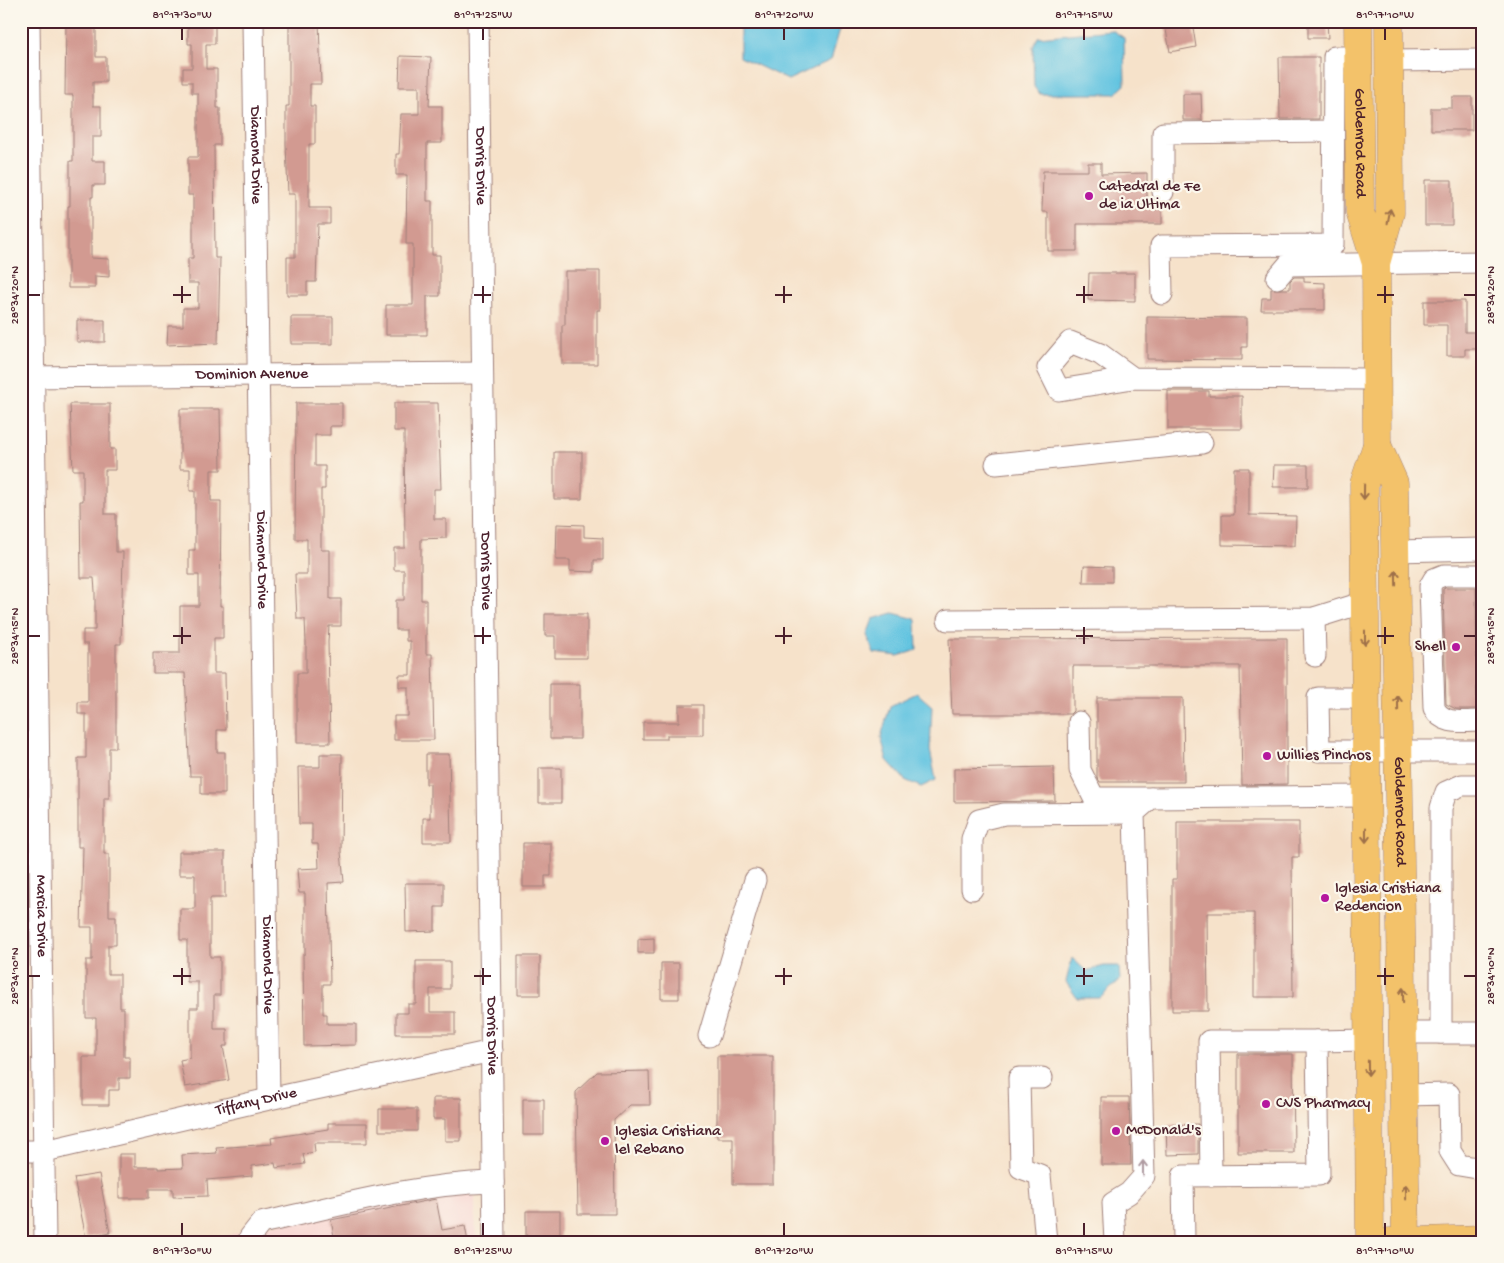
<svg xmlns="http://www.w3.org/2000/svg" width="1504" height="1263" viewBox="0 0 1504 1263" font-family="'Gochi Hand',sans-serif">
<style>
.built{fill:#f7d0cd}
.water{fill:#61c3e0;stroke:#567186}
.building{fill:#d29a91}
.lines{fill:none;stroke-linecap:round;stroke-linejoin:round}
.minor-casing{stroke:#a0807a;stroke-width:23}
.major-casing{stroke:#a0807a;stroke-width:29}
.highway-casing{stroke:#a0807a;stroke-width:29}
.minor{stroke:#fff;stroke-width:21}
.major{stroke:#f3c26a;stroke-width:28}
.highway{stroke:#f3c26a;stroke-width:28}
.oneway{stroke:#9e704a}
.oneway2{stroke:#ae9aa0}
.ticks{fill:none;stroke:#4a1f2b;stroke-width:2}
.poi-dot{fill:#b5179e;stroke:#fbf7ec;stroke-width:2}
.labels{text-anchor:middle;dominant-baseline:central;stroke-width:4.5;stroke-linejoin:round;paint-order:stroke}
.street-label{font-size:16px;fill:#4a1f2b;stroke:#fbf7ec}
.poi-label{font-size:16px;fill:#4a1f2b;stroke:#fbf7ec;text-anchor:start}
.neatline{fill:none;stroke:#4a1f2b;stroke-width:2}
.ticks-label{font-size:12px;text-anchor:middle;fill:#4a1f2b}
</style>
<rect width="100%" height="100%" fill="#fbf7ec"/>
<filter id="ink" filterUnits="userSpaceOnUse"><feTurbulence type="fractalNoise" baseFrequency=".02" numOctaves="2"/><feDisplacementMap in="SourceGraphic" scale="10" xChannelSelector="R" yChannelSelector="G"/><feConvolveMatrix kernelMatrix="1 2 1 2 8 2 1 2 1" color-interpolation-filters="sRGB"/></filter>
<filter id="wash" filterUnits="userSpaceOnUse"><feTurbulence type="fractalNoise" baseFrequency=".0096" numOctaves="4" result="noise"/><feDisplacementMap in="SourceGraphic" scale="20" xChannelSelector="R" yChannelSelector="G"/><feGaussianBlur stdDeviation="1.12" result="paint"/><feColorMatrix in="noise" values="0 0 0 0 0 0 0 0 0 0 0 0 0 0 0 0 0 1.4 0 .05"/><feComposite in="paint" operator="in"/></filter>
<g filter="url(#wash)">
<rect width="100%" height="100%" fill="#f6e2ca"/>
<path class="built" d="M473,1176l3,66h-275z"/>
<path class="water" d="M740,21h102v1l-11,38 -43,20 -48,-23z
M1112,30l12,8 1,47 -10,9h-75l-6,-7 -1,-40 5,-10z
M893,613l23,6 1,31 -19,6 -24,-3 -7,-18 6,-16z
M917,693l15,13 -2,44 6,30 -15,7 -16,-7 -18,-20 -6,-23 9,-31z
M1072,958l14,13 18,-5h15l1,14 -20,18h-23l-11,-16z"/>
<g id="blocks">
<path class="building" d="M66,21h30v36h10v25h-13v24h8v31h-9v24h13v24h-12v12h-2v61l18,1v18l-14,-1v12h-27v-82h2v-45h3v-66h-8z
M188,21h27v23h-9v25h11v39h3v37h-6l1,113h5l-2,85 -51,2 1,-19h15v-18h15v-25h-10v-25h5v-63h-5v-38h10v-64h-6v-11h-9v-14h9v-24h-4z
M289,21h30l2,63h-11v22h5v38h-6v64h21v16h-12l-2,58h-9v13h-20v-38h8v-63h-7l-2,-50v-38h3z
M1181,21h11l4,26 -26,5 -5,-28z
M1308,21h19l1,17h-20z
M400,56l31,1 -2,49h13v37h-15v58h5v54h8v41h-13v39h-41v-30h27v-61h-7l1,-69h-11v-21h3l2,-40h18v-27h-20z
M1279,57h40v62h-39z
M1183,94h18l1,26h-19z
M1452,97h20v33h-41v-22h21z
M1088,163h13v11l46,-1v29h3v7h12v15h-85v27h-29v-39h-6l1,-41h45z
M1425,180h27v45h-27z
M565,271h35v39h-3v54h-35v-39h3z
M1089,273h46v28l-47,-1z
M1294,277h10v5l21,1v27h-64l1,-12h9v-9h19v-8z
M1424,301h41v31h18v17h-18v7h-18v-31h-23z
M291,317h42v27h-42z
M1147,317l100,1v29h-5v13l-95,-1z
M77,320h28v22h-28z
M1168,391h41v5h33v33h-74z
M296,403h46v23h-12v9h-15v31h10v23h-4v61h9v49h11v27h-12l-1,16 2,101h-33v-70h9v-31l-1,-23h-8l-2,-45h12v-35h-12z
M394,403h44l3,86h-7v30h12v19l-25,1v61h5v54h6l2,86h-40v-24h14v-29h-9v-12h11v-34h-4v-11h-10v-30h8v-30h-10v-22h11l-1,-117h-10z
M70,404h40v45h5v21h-10v44h11v38h7l-2,92h-5v104h-7v50h-5v56h5v62h7v29h-8v29h12v34h4v49h6v21h-11v12h-10v15h-26v-48h13v-39h-10v-58h6v-33h-11l2,-80h-5v-89h8v-44h-8v-12h10v-58h-5v-14h12v-39l-1,-13h-13l-1,-77h3v-31h-10z
M180,409h40l1,61h-10v31h10l-1,105h3v32h-9v35h11l1,57h-9v22h8v42h-24v-18h-11l-5,-103h-32v-20h27v-47h19v-31h-10v-25h6v-59h-5v-22h-10z
M554,452h28v47h-28z
M1274,465h34v22h-35z
M1234,468h15v47l47,1 -1,30 -73,-1v-30h12z
M557,524l27,1v12l19,1v22h-9v12l-24,-1v-11h-14z
M1084,566l28,1v15h-29z
M1446,588h30l1,121h-21l-10,-5 -3,-115z
M545,614h42v44h-32v-22h-10z
M1287,638v146l-45,1 -2,-119h-167v45l-3,3h-118l-3,-75z
M550,684h30v55h-30z
M1097,698h86l1,84h-84l-3,-5z
M679,705h24v30h-36v4h-24v-17h36z
M320,754h22l-1,98 3,30 -16,1 2,101h-7v30h4v10h29v21l-52,1 -1,-92h2v-61h-6l-2,-24 22,-1 -1,-24h-6v-20h-13l-1,-57h22z
M426,754h23l2,88h-28v-24h7v-34h-4z
M1054,767l1,34 -101,1v-33z
M539,768h22v35h-22z
M1177,822h122v35h-7l1,140h-39v-84h-47l1,98h-36v-132h5z
M523,843h28v33h-6v11h-22z
M179,852h46v46h-15v59h10v38h-6v34h13v17h-4l6,34 -44,7 -5,-27 10,-2v-50h8v-26h-11v-42h-7v-31h15v-34h-16z
M405,883h39v24h-9v24l-29,1z
M654,938v15h-16v-14z
M518,956h22v39h-22z
M416,961h34v28h-20v23h25v22h-59v-21h12v-9h8z
M661,963h18v36h-18z
M1238,1054h55l1,99h-56z
M717,1056h56v128h-40v-46h-16z
M649,1071l1,34h-20l-16,15 1,94h-37l-2,-122 21,-20z
M1101,1097h28l2,68h-30z
M433,1098h28v43h-16v-22h-12z
M523,1099h21v36h-21z
M379,1109h38v22h-38z
M328,1123h39v20h-53l1,9 -12,2 2,10 -29,4 -1,-5 -23,3v10l-45,4 1,16 -35,1v-8h-24v9h-30v-44h16v13h23v2l25,-1 -1,-13 35,-2 -1,-5 56,-4 -1,-6 57,-9z
M1198,1124v30l-31,1 -1,-30z
M99,1174l11,59 -24,5 -12,-60z
M436,1199l6,31 23,-4 3,16h-133l-4,-22z
M526,1211h34v28h-34z"/>
</g>
</g>
<g filter="url(#ink)">
<use href="#blocks" fill-opacity="0" stroke="#a0807a" stroke-width="1"/>
<g class="lines">
<defs>
<g id="minor">
<path id="s1" d="M29,21l16,1221"/>
<path id="s2" d="M253,21l16,1078"/>
<path id="s3" d="M478,21l16,1221"/>
<path d="M1389,61l94,-1"/>
<path d="M1163,192v-59l170,-2"/>
<path d="M1277,278l11,-13 195,-3"/>
<path d="M1162,294l-1,-48 172,-1 1,-188h24"/>
<path id="s4" d="M21,377l461,-4"/>
<path d="M1133,378l-74,12 -11,-22 22,-26 30,12 33,24 243,1"/>
<path d="M996,464l206,-21"/>
<path d="M1395,551l88,-2"/>
<path d="M1482,575h-38l-10,4 -4,7 4,122c9,18 30,13 49,13"/>
<path d="M1314,618l1,38"/>
<path d="M948,620l366,-2 51,-16"/>
<path d="M1365,698h-47l1,53h164"/>
<path d="M1079,722l1,48 14,28h57"/>
<path d="M972,889v-50l7,-19 25,-6 130,-1"/>
<path d="M1403,1033h80"/>
<path d="M1441,1033v-225l5,-16 16,-7h21"/>
<path d="M709,1036l46,-156"/>
<path d="M1042,1078h-23l2,90 19,7 6,67"/>
<path d="M1404,1095l45,-1 1,57 9,14 24,4"/>
<path id="s5" d="M21,1151h24l224,-52 223,-48"/>
<path d="M1211,1176l-2,-135h108"/>
<path d="M249,1242l1,-5 11,-14c77,-17 154,-39 232,-41"/>
<path d="M1115,1242l-2,-39 16,-10 15,-17 -10,-363 17,-15 215,-2"/>
<path d="M1184,1242l-1,-66 136,-1 -2,-134 50,-1"/>
</g>
<g id="major">
<path id="s6" d="M1358,21l2,191 16,51"/>
<path id="s7" d="M1377,445l17,38 12,759"/>
<path d="M1370,1242l-6,-758 13,-39 -1,-182 14,-50 -1,-192"/>
</g>
<path id="highway" d="M1390,1242l93,-3"/>
</defs>
<use href="#minor" class="minor-casing"/>
<use href="#major" class="major-casing"/>
<use href="#highway" class="highway-casing"/>
<use href="#minor" class="minor"/>
<use href="#major" class="major"/>
<use href="#highway" class="highway"/>
</g>
<defs><path id="oneway-shaft" d="M-6 0H5M1.5-3L5.5 0L1.5 3" fill="none" stroke-width="1.6" stroke-linecap="round" stroke-linejoin="round" transform="scale(1.25)"/></defs>
<g class="oneway">
<use href="#oneway-shaft" transform="translate(1389 216) rotate(-79)"/>
<use href="#oneway-shaft" transform="translate(1364 492) rotate(91)"/>
<use href="#oneway-shaft" transform="translate(1396 578) rotate(-91)"/>
<use href="#oneway-shaft" transform="translate(1365 638) rotate(90)"/>
<use href="#oneway-shaft" transform="translate(1398 703) rotate(-91)"/>
<use href="#oneway-shaft" transform="translate(1366 835) rotate(90)"/>
<use href="#oneway-shaft" transform="translate(1403 995) rotate(-91)"/>
<use href="#oneway-shaft" transform="translate(1368 1068) rotate(89)"/>
<use href="#oneway-shaft" transform="translate(1406 1192) rotate(-91)"/>
</g>
<use class="oneway2" href="#oneway-shaft" transform="translate(1143 1168) rotate(-90)"/>
</g>
<path class="ticks" d="M182,28v12M483,28v12M784,28v12M1084,28v12M1385,28v12M182,286v17M483,286v17M784,286v17M1084,286v17M1385,286v17M28,295h12M173,295h18M474,295h17M775,295h17M1076,295h17M1377,295h17M1464,295h12M182,627v17M483,627v17M784,627v17M1084,627v17M1385,627v17M28,636h12M173,636h18M474,636h17M775,636h17M1076,636h17M1377,636h17M1464,636h12M182,968v17M483,968v17M784,968v17M1084,968v17M1385,968v17M28,976h12M173,976h18M474,976h17M775,976h17M1076,976h17M1377,976h17M1464,976h12M182,1223v13M483,1223v13M784,1223v13M1084,1223v13M1385,1223v13"/>
<g class="poi-dot">
<circle cx="1089" cy="196" r="5"/>
<circle cx="1456" cy="647" r="5"/>
<circle cx="1267" cy="756" r="5"/>
<circle cx="1325" cy="898" r="5"/>
<circle cx="1266" cy="1104" r="5"/>
<circle cx="1116" cy="1131" r="5"/>
<circle cx="605" cy="1141" r="5"/>
</g>
<g class="labels">
<g class="street-label">
<text stroke="none"><textPath href="#s6" startOffset="122">Goldenrod Road</textPath></text>
<text stroke="none"><textPath href="#s2" startOffset="134">Diamond Drive</textPath></text>
<text stroke="none"><textPath href="#s3" startOffset="145">Dorris Drive</textPath></text>
<text stroke="none"><textPath href="#s4" startOffset="231">Dominion Avenue</textPath></text>
<text stroke="none"><textPath href="#s2" startOffset="539">Diamond Drive</textPath></text>
<text stroke="none"><textPath href="#s3" startOffset="550">Dorris Drive</textPath></text>
<text stroke="none"><textPath href="#s7" startOffset="370">Goldenrod Road</textPath></text>
<text stroke="none"><textPath href="#s1" startOffset="895">Marcia Drive</textPath></text>
<text stroke="none"><textPath href="#s2" startOffset="944">Diamond Drive</textPath></text>
<text stroke="none"><textPath href="#s3" startOffset="1015">Dorris Drive</textPath></text>
<text stroke="none"><textPath href="#s5" startOffset="241">Tiffany Drive</textPath></text>
</g>
<g class="poi-label">
<text x="1099" y="187">Catedral de Fe<tspan x="1099" dy="18">de ia Ultima</tspan></text>
<text x="1446" y="647" text-anchor="end">Shell</text>
<text x="1277" y="756">Willies Pinchos</text>
<text x="1335" y="889">Iglesia Cristiana<tspan x="1335" dy="18">Redencion</tspan></text>
<text x="1276" y="1104">CVS Pharmacy</text>
<text x="1126" y="1131">McDonald's</text>
<text x="615" y="1132">Iglesia Cristiana<tspan x="615" dy="18">lel Rebano</tspan></text>
</g>
</g>
<rect width="1504" height="1263" fill="none" stroke="#fbf7ec" stroke-width="55"/>
<rect x="28" y="28" width="1448" height="1208" class="neatline"/>
<g class="ticks-label">
<text x="182" y="18">81°17'30"W</text>
<text x="483" y="18">81°17'25"W</text>
<text x="784" y="18">81°17'20"W</text>
<text x="1084" y="18">81°17'15"W</text>
<text x="1385" y="18">81°17'10"W</text>
<text transform="translate(14 295) rotate(-90)" y="4">28°34'20"N</text>
<text transform="translate(1490 295) rotate(-90)" y="4">28°34'20"N</text>
<text transform="translate(14 636) rotate(-90)" y="4">28°34'15"N</text>
<text transform="translate(1490 636) rotate(-90)" y="4">28°34'15"N</text>
<text transform="translate(14 976) rotate(-90)" y="4">28°34'10"N</text>
<text transform="translate(1490 976) rotate(-90)" y="4">28°34'10"N</text>
<text x="182" y="1254">81°17'30"W</text>
<text x="483" y="1254">81°17'25"W</text>
<text x="784" y="1254">81°17'20"W</text>
<text x="1084" y="1254">81°17'15"W</text>
<text x="1385" y="1254">81°17'10"W</text>
</g>
</svg>
